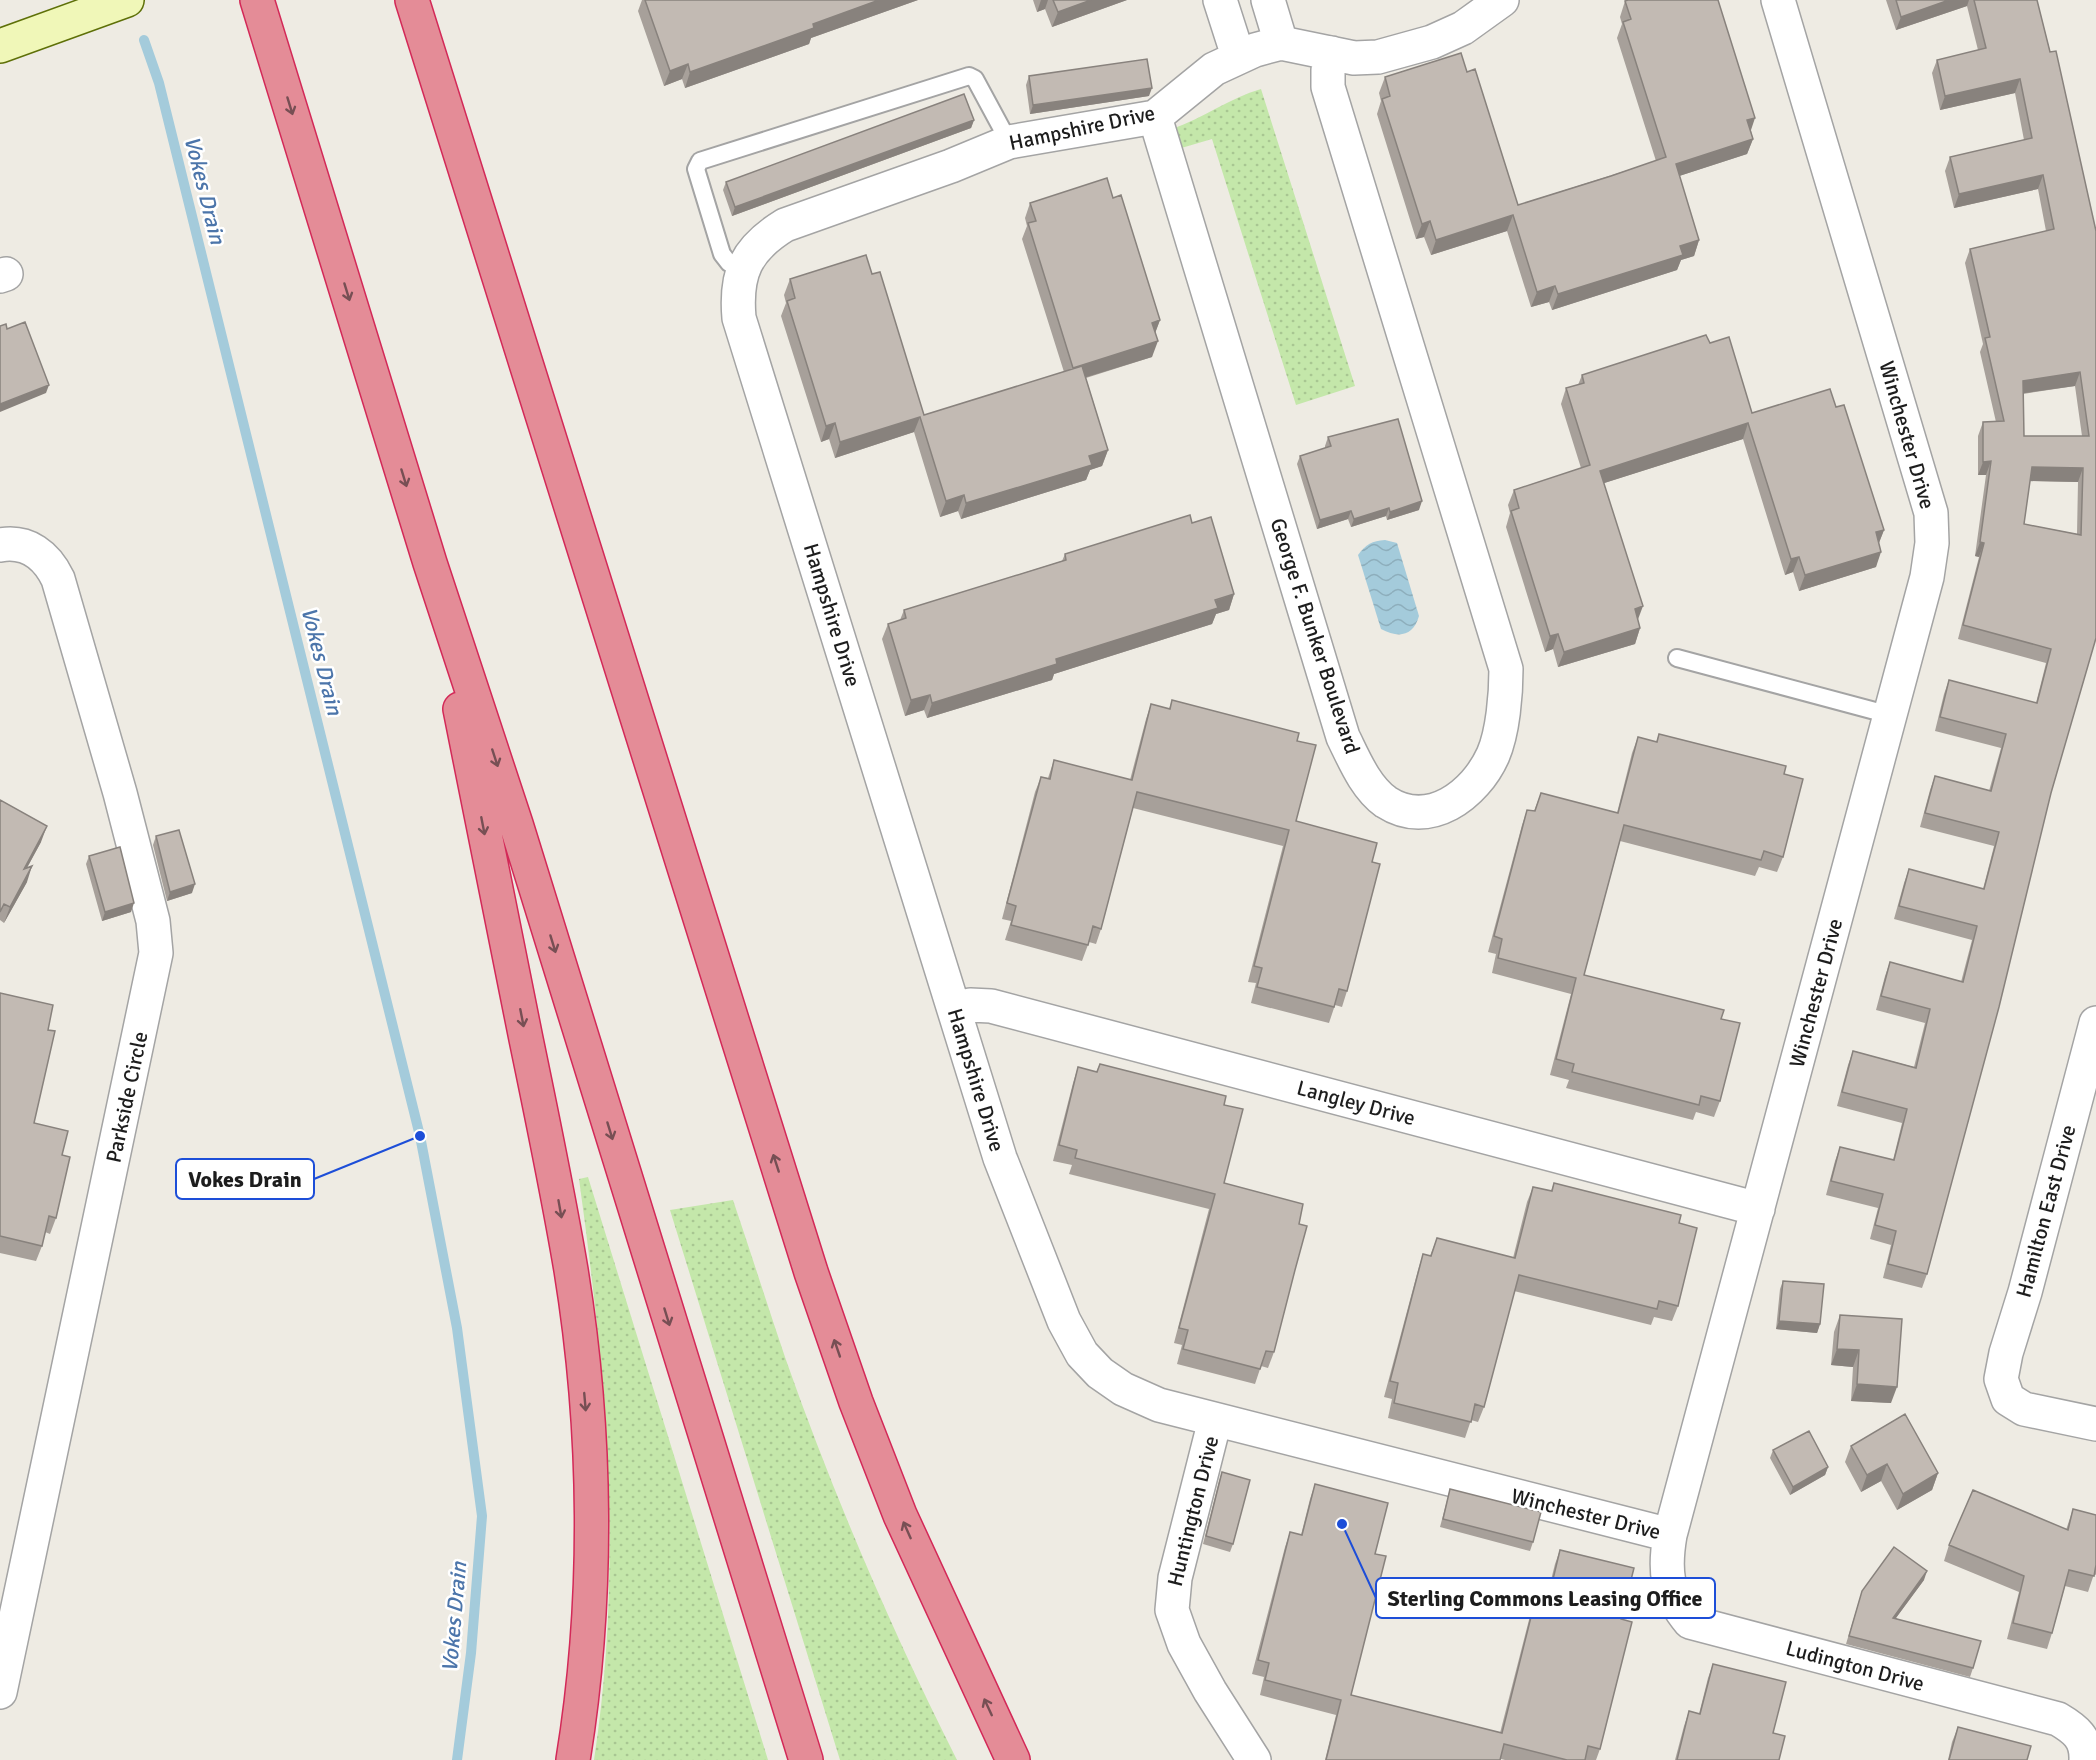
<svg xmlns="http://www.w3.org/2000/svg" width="2096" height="1760" viewBox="0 0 2096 1760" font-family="Signika,sans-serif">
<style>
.grass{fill:url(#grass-dots)}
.water{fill:url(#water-waves)}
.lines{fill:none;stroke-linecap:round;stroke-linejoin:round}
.stream{stroke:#a4cbdb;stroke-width:10}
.lane-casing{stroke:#a4a4a4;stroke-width:20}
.street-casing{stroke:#a4a4a4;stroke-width:36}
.secondary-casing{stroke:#5e7008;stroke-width:36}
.highway-casing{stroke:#d32958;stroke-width:36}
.lane{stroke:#fff;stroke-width:16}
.street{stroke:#fff;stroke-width:33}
.secondary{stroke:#f0f7b8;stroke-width:33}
.highway{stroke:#e48c97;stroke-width:33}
.wall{fill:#a7a09a;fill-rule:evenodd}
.shaded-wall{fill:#88827d}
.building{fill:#c2bab3;stroke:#88827d;stroke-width:1.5;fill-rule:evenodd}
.oneway{stroke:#774f54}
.labels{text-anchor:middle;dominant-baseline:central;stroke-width:5;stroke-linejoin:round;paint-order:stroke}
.street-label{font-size:21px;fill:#1d1d1d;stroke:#fff}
.water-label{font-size:22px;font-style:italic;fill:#4c75aa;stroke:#fff}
.leader{fill:none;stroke:#1d4ed8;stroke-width:2}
.callout-dot{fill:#1d4ed8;stroke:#fff;stroke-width:2}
.callout{fill:#fff;stroke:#1d4ed8;stroke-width:2}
.callout-label{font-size:22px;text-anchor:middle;font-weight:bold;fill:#1d1d1d}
</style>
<defs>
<pattern id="grass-dots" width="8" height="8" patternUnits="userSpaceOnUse" patternTransform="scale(1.5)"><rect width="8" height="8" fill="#c4e7aa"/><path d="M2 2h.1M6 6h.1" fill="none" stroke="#a8c692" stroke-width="1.8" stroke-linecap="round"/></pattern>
<pattern id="water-waves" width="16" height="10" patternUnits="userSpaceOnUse" patternTransform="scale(1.5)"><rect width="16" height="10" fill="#a4cbdb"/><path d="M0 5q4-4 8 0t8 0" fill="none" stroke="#8daebc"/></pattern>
</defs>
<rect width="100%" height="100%" fill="#eeebe3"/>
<path class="grass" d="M1261,89l94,297 -59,19 -84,-266 -34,10 -6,-20c31,-11 58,-31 89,-40z
M588,1177l180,583h-174c30,-195 12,-386 -15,-581z
M733,1200c18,53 35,107 53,160 48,136 106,271 171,400h-117l-170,-550z"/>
<path class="water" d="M1385,540l12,3 22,73c-6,21 -21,22 -38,13l-23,-74c8,-11 14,-14 27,-15z"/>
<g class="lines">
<path class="stream" d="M144,40l15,43 261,1053 37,192 25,188 -11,137 -14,107"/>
<defs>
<path id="lane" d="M742,269l-13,-6 -7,-9 -26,-85 4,-8 269,-85 6,3 34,63
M1677,658l213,57"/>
<path id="street" d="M1220,0l18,56
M1268,0l13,43
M1502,0l-39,28 -31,14 -54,15 -24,1 -73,-15 -26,7 -41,19 -59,48 -146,25 -58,24 -166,59c-39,24 -50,48 -46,93l261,840 64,163 18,33 18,19 23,16 36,16 511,130
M1778,0l153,513 1,30 -5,34 -257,958c-6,35 -4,59 20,87l368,97c17,10 29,19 28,41
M1155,117l188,620c11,22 22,50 43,65 43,28 89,-7 107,-47 10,-23 13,-61 13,-86l-178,-582v-17l4,-17
M0,276l6,-2
M0,545c28,-5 47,11 58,34l62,214 33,128 3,32 -156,739
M954,1010l16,-5 21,1 767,203
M2096,1023l-71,269 -19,61 -5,26 7,20 16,10 72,15
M1215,1420l-40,158 -3,32 12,34 26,47 44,69"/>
<path id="secondary" d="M0,46l127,-46"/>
<path id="highway" d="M257,0l173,563 86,261 290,936
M412,0l399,1272 45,130 44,113 113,245
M460,709c22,110 44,220 66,330 16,77 32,154 45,231 26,161 28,330 2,490"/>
</defs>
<use href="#lane" class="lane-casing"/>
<use href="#street" class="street-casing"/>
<use href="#secondary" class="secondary-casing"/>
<use href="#highway" class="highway-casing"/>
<use href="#lane" class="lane"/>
<use href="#street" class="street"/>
<use href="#secondary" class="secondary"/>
<use href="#highway" class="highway"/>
</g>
<path class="wall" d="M642,0h276l-107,38 -2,6 -124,44 -3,-9 -18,7 -26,-75z
M1033,0h94l-75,27 -7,-18 -8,3z
M1886,0h151l59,231v407l-45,155 -124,481 -5,14 -39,-10 8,-33 -21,-6 8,-31 -52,-13 9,-34 5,-14 53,13 9,-37 -65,-17 11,-41 5,-14 61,16 11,-44 -49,-13 9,-34 5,-14 71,20 11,-42 -78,-21 10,-36 5,-14 74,20 11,-43 -74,-19 10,-37 5,-14 54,15 12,-43 -66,-17 9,-37 5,-14 87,23 10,-40 -88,-24 21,-82 -4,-1 11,-81h-8v-39l5,-14h13l-16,-70 3,-8 -18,-81 5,-14 76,-18 -8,-42 -84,19 -9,-37 5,-14 74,-17 -9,-47 -75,17 -8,-37 5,-13 41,-10 -11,-44 -71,24zM2075,386l7,50h-58l-1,-42zM2030,481l48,1 -1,52 -53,-10z
M1625,1l126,130 2,8 -6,15 -68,22 20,64 -5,16 -13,4 -4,10 -125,40 -3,-8 -18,5 -24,-76 -76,24 -7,-18 -8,2 -39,-125 4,-13 -2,-8 6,-16 82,-5 51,133 138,-44 -39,-123 5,-14 -2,-7z
M1029,76l120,20 -119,18 -4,-29z
M974,120l-3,8 -239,88 -9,-26 3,-8z
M1113,198l47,122 -5,13 -3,24 -66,21 22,72 -6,16 -12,4 -4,10 -125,39 -3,-8 -18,6 -26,-85 -79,26 -6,-19 -8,3 -40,-126 5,-13 -2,-8 6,-16 134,136 140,-43 -42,-133 5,-13 -2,-8 5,-15z
M1710,343l42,70 84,-6 48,123 -5,13 -3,24 -77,24 -6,-19 -8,3 -42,-136 -139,44 36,145 -5,16 -77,23 -5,-18 -8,3 -39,-125 4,-14 -2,-8 6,-15 67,-22 -20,-64 5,-16 12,-3 4,-10z
M1328,437l91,73 -32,10 -1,-4 -35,11 -3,-8 -31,10 -20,-65 3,-8 25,-8v-2z
M1192,523l42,71 -5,16 -13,4 -4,10 -158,50 -2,6 -125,38 -3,-8 -19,6 -23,-77 6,-15 12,-4 4,-10 158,-49 3,-7z
M1172,700l125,41 -1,80 76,41 -25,129 -5,16 -7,-2 -6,18 -78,-20 5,-20 -8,-1 35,-136 -150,-38 -32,121 -5,15 -7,-2 -7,19 -77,-21 6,-19 -9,-2 33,-127 6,-15 7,1 6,-18 76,20 16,-61 5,-15 18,5z
M1659,734l125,40 -1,83 -6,15 -18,-5 -4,9 -135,-35 -36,134 137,44 -1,82 -6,16 -18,-5 -3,8 -127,-32 3,-8 -19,-5 21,-81 -79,-21 4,-19 -8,-2 34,-127 5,-15 7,1 7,-18 76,20 15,-60 6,-16 18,5z
M0,800l41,42 -14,26v14l-23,41 -4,-3z
M156,836l36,57 -25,8 -14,-56z
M89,856l42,56 -29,9 -16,-57z
M0,993l48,37 -14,93 28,32 -6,63 -6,16 -5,-2 -3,14 -6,15 -36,-8z
M1100,1064l124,41v78l75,41 -25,128 -6,16 -7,-2 -6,18 -78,-20 5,-19 -8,-2 35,-134 -140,-35 3,-9 -19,-4 20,-78 5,-16 18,5z
M1554,1183l125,40 -1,83 -6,15 -18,-4 -3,8 -137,-34 -30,116 -6,15 -7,-2 -6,18 -77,-20 4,-19 -8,-2 34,-127 5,-16 7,2 7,-18 76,20 14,-56 6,-15 18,4z
M1783,1281l37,43 -3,9 -41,-4 4,-40z
M1840,1315l51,88 -40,-2 2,-34 -22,-2 3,-33z
M1851,1446l87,27 -6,17 -35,20 -16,-29 -20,11 -16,-30z
M1773,1450l55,17 -3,8 -35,20 -20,-37z
M1222,1472l11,72 -3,8 -27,-8 16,-63z
M1315,1484l60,70 -24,141 149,38 31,-121 5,-15 10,3 9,-36 5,-14 61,69 -21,130 -4,11h-91l-4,-1 -1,1h-175l11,-45 -76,-20 4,-18 -12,-3 33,-127 5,-15 11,3 9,-36z
M1450,1489l83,53 -3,9 -90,-24z
M2073,1509l23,6v60l-2,-1 -6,18 -23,-6 -13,47 -5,16 -40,-10 12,-47 -75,-31 5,-16 117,-15z
M1924,1580l-28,38 77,50 -3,9 -124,-33 16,-53z
M1713,1664l60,69 6,27h-104l9,-34 5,-15 10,3 9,-36z
M1958,1727l69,33h-79l4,-18z"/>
<path class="shaded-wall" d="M879,0h39l-107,38 -2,6 -124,44 5,-16 123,-48z
M1041,0h7l-3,9 -8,3z
M1091,0h36l-75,27 6,-15z
M1949,0h20l-2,6 -71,24 5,-13z
M688,64l-6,15 -18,7 6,-15z
M2020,79l-5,14 -75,17 5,-14z
M1152,88l-3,8 -119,18 3,-9z
M1755,118l-5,15 -3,-13z
M974,120l-3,8 -239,88 3,-9z
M1753,139l-6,15 -77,25 6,-15z
M2043,175l-5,14 -84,19 5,-14z
M1513,215l-6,16 -76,24 5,-15z
M1430,221l-6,16 -8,2 6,-15z
M1699,240l-5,16 -13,4 -4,10 -125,40 6,-16 122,-48z
M1555,286l-6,16 -18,5 6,-15z
M1160,320l-6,16 -2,-13z
M1158,341l-6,16 -85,26 6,-15z
M2080,372l-5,14 -57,8 5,-13z
M49,385l-3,8 -46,19v-8z
M920,417l-6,15 -79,26 5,-16z
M835,423l-6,16 -8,3 5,-16z
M1748,423l-5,16 -148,47 5,-15z
M1108,450l-6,16 -12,4 -4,10 -125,39 5,-16 123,-47z
M1991,461l-5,14h-8l5,-13z
M2032,467l51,1 -5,14 -51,-1z
M964,495l-6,16 -18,6 6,-16z
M1422,501l-3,9 -32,10 3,-8z
M1389,508l-3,8 -35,11 3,-8z
M1351,511l-3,8 -31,10 3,-9z
M1884,530l-6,15 -2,-13z
M1980,542l4,1 -5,14 -4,-1z
M1881,552l-5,15 -77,24 6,-16z
M1799,557l-6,15 -8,3 6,-16z
M1234,594l-5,16 -13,4 -4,10 -158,50 -2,6 -125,38 5,-15z
M1643,606l-6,16 -2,-13z
M1640,628l-5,16 -77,23 6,-15z
M1558,634l-5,15 -8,3 5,-16z
M930,695l-6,15 -19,6 6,-16z
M47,826l-6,16 -23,42 6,-15z
M32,866l-5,16 -23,41 6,-16z
M195,884l-3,9 -25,8 3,-9z
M134,903l-3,9 -29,9 3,-9z
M1779,1321l41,3 -3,9 -41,-4z
M1837,1349l22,1 -6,17 -22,-2z
M1857,1384l40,3 -6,16 -40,-2z
M1887,1464l-6,17 -20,11 6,-17z
M1828,1467l-3,8 -35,20 3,-8z
M1938,1473l-6,17 -35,20 6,-16z
M1927,1571l-3,9 -34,46 3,-8z"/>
<path class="building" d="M645,0h234l-66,24 1,4 -124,44 -2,-8 -18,7z
M1053,0h38l-33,12z
M1628,0h90l37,118 -8,2 6,19 -77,25 23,76 -19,6 3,9 -125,39 -3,-8 -18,6 -24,-77 -77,25 -6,-19 -8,3 -40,-125 8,-3 -5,-19 76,-24 6,19 8,-3 43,136 93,-29 55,-19 -43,-135 8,-3 -6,-18z
M1896,0h53l-48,17z
M1974,0h63l13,52 6,-1 40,180v407l-45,155 -52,214 -72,267 -39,-10 8,-33 -21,-6 8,-31 -52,-13 9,-34 54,13 13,-51 -65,-17 11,-41 63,17 14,-59 -49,-13 9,-34 73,20 14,-56 -78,-20 10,-37 75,20 15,-57 -74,-19 10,-37 56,15 15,-57 -66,-17 9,-37 88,23 14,-54 -88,-24 21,-82 -4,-1 11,-81 -8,1v-40l21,-1 -19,-83 5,-1 -20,-88 84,-20 -11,-54 -84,19 -9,-37 82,-19 -12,-59 -75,17 -8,-36 49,-12zM2080,372l9,64h-65l-1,-55zM2032,467l51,1 -2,67 -57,-11z
M1147,59l5,29 -119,17 -4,-29z
M964,94l10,26 -239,87 -9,-25z
M1107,178l6,20 8,-3 39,125 -8,3 6,18 -85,27 -45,-145 8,-2 -6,-18z
M866,255l6,19 8,-2 44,143 158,-49 26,84 -19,6 3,9 -126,38 -2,-8 -18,6 -26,-84 -80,25 -5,-19 -9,3 -39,-125 8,-3 -5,-19z
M25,322l24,63 -49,19v-78l6,-2 1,5z
M1706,335l4,8 19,-6 23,76 78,-24 6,18 8,-2 40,125 -8,2 5,20 -76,23 -6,-18 -8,2 -43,-136 -148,48 43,135 -8,3 5,19 -76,24 -6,-18 -8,2 -39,-125 8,-3 -5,-18 76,-25 -24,-77 18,-5 -2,-8z
M1398,419l24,82 -32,11 -1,-4 -35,11 -3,-8 -31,9 -20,-64 31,-10 -3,-9z
M1190,515l2,8 19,-6 23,77 -19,6 3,8 -162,51 1,5 -125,39 -2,-8 -19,5 -23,-76 18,-6 -2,-8 162,-50 -1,-6z
M1172,700l127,33 -2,8 19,4 -20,76 81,22 -5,19 8,2 -33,127 -8,-2 -5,18 -77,-20 5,-19 -8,-2 35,-136 -152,-38 -36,137 -8,-3 -5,19 -77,-20 5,-19 -9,-3 34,-126 9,2 4,-19 78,20 19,-76 19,5z
M1659,734l127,32 -2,8 19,5 -20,78 -19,-6 -3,9 -137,-35 -40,150 140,35 -3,9 19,4 -20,78 -19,-5 -2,9 -127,-33 2,-8 -18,-5 20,-81 -78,-20 4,-19 -8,-3 33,-126 8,1 6,-18 77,20 20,-76 19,5z
M0,800l47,26 -23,43 8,-3 -22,41 -6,-3 -4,8z
M179,830l16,54 -25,8 -14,-56z
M120,847l14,56 -29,9 -16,-56z
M0,993l53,12 -5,25 7,1 -21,92 34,8 -6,24 8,2 -14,61 -7,-2 -7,30 -42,-10z
M1100,1064l126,32 -2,9 19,4 -19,74 79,21 -4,20 8,2 -12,44 -21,82 -8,-1 -6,18 -77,-20 5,-19 -9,-2 36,-134 -140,-36 2,-8 -18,-5 19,-78 19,5z
M1554,1183l127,32 -2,8 18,5 -19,78 -19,-5 -2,8 -138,-34 -35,132 -9,-3 -4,18 -77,-19 4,-20 -8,-2 33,-127 8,2 6,-18 78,20 18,-71 19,4z
M1783,1281l41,3 -4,40 -41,-3z
M1840,1315l62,4 -5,68 -40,-3 2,-34 -22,-1z
M1905,1414l33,59 -35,21 -16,-30 -20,11 -16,-29z
M1809,1431l19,36 -35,20 -20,-37z
M1222,1472l28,8 -17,64 -27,-8z
M1315,1484l73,19 -13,51 11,2 -35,139 151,38 34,-136 12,3 12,-50 74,18 -13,51 11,3 -32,127 -12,-3 -3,14h-18l-63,-16 -4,16h-174l15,-60 -76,-20 4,-17 -11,-3 32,-128 12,3z
M1450,1489l91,23 -8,30 -90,-23z
M1973,1490l95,40 5,-21 23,6v50l-2,11 -25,-6 -17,63 -39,-10 11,-47 -75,-31z
M1894,1547l33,24 -34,47 88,23 -8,27 -124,-32 13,-45z
M1713,1664l73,18 -13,51 12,3 -6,24h-102l12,-49 11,3z
M1958,1727l73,19 -4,14h-78z"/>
<defs><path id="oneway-shaft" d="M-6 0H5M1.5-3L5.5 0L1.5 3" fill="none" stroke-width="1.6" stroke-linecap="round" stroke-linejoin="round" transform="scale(1.5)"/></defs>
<g class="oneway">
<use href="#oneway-shaft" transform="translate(290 106) rotate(73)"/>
<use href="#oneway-shaft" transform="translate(347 292) rotate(73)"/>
<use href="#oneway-shaft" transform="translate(404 478) rotate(73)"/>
<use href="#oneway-shaft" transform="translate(495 758) rotate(72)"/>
<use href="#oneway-shaft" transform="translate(483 826) rotate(79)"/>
<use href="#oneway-shaft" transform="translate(553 944) rotate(73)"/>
<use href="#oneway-shaft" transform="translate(522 1018) rotate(79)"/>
<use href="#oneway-shaft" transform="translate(610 1131) rotate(73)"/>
<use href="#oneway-shaft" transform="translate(776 1163) rotate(-108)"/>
<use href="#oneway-shaft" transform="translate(560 1209) rotate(80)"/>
<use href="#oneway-shaft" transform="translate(667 1317) rotate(73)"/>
<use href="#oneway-shaft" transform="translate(837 1348) rotate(-109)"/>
<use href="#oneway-shaft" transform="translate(585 1402) rotate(85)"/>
<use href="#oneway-shaft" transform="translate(907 1530) rotate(-114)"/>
<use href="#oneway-shaft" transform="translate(988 1707) rotate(-115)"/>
</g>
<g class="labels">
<g class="street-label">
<text transform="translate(1082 128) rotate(-12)">Hampshire Drive</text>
<text transform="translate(1907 435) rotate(74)">Winchester Drive</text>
<text transform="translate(832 615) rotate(73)">Hampshire Drive</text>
<text transform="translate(1315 636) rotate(72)">George F. Bunker Boulevard</text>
<text transform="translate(1816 993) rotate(-75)">Winchester Drive</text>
<text transform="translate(976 1080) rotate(73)">Hampshire Drive</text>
<text transform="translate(127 1097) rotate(-78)">Parkside Circle</text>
<text transform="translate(1356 1103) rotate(15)">Langley Drive</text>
<text transform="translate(2046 1211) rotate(-75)">Hamilton East Drive</text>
<text transform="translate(1193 1511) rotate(-76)">Huntington Drive</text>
<text transform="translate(1586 1514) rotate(14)">Winchester Drive</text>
<text transform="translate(1855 1666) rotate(15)">Ludington Drive</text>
</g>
<g class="water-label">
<text transform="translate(205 190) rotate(76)">Vokes Drain</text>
<text transform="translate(322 661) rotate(76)">Vokes Drain</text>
<text transform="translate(454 1617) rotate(-85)">Vokes Drain</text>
</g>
</g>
<path class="leader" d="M420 1136L314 1179M1342 1524L1376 1598"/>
<g class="callout-dot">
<circle cx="420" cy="1136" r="6"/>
<circle cx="1342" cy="1524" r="6"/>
</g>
<g class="callout">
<rect x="176" y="1159" width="138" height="40" rx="6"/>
<rect x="1376" y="1578" width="339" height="40" rx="6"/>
</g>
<g class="callout-label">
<text x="245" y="1187">Vokes Drain</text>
<text x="1545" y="1606">Sterling Commons Leasing Office</text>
</g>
</svg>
